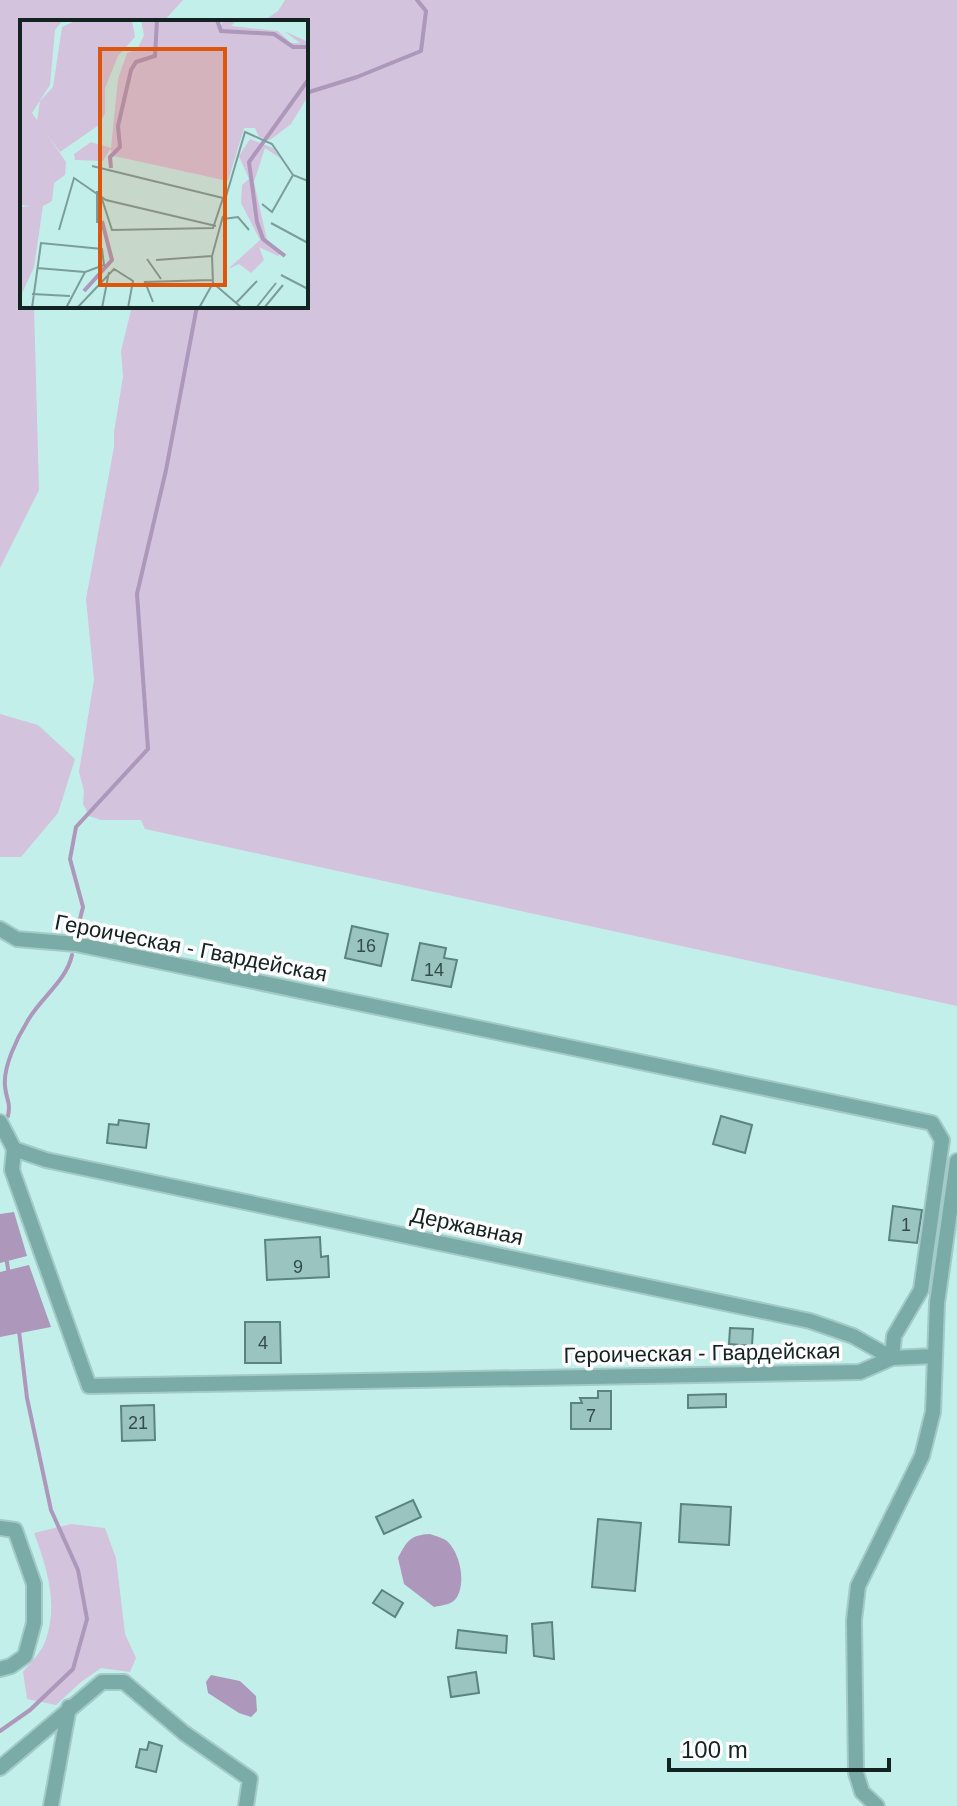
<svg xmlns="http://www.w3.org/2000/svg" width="957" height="1806" viewBox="0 0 957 1806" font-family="Helvetica,sans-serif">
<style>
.green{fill:#d3c3dc}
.water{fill:#ad97ba}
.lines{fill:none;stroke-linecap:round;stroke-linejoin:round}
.stream{stroke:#ad97ba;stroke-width:4}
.building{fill:#99c4c0;stroke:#5b8481;stroke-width:2}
.minor-casing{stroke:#a3cac7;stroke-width:18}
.minor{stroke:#7aaba7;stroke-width:14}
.labels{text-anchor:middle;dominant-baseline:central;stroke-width:7;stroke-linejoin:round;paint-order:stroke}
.number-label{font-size:18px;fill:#344b49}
.street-label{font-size:22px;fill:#122321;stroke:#fff}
.inset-river{fill:none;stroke:#ad97ba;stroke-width:4}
.inset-road{fill:none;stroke:#7c9d9a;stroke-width:2}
.view{fill:#dd560d;fill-opacity:0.15;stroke:#dd560d;stroke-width:4}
.inset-edge{fill:none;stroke:#122321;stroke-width:4}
</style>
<rect width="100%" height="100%" fill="#c3efeb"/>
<path class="green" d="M0,0h183l-20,22h-141v284h12l5,184 -39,78z
M285,0h672v1006l-812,-177 -4,-9h-40l-12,-4 -6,-12 1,-13 -5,-19 15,-92 -8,-81 28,-152v-15l9,-55 -2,-26 11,-45h174v-284h-44l16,-11z
M0,714l38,11 37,34 -17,54 -37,44h-21z
M71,1524l34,4 11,30 9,76 11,24 -6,14 -29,-4 -20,14 -25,23 -29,-6 -4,-27c7,-9 18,-19 22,-30 14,-37 2,-74 -11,-109z"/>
<path class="water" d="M14,1212l13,44 -27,7v-49z
M29,1265l22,62 -51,10v-65z
M430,1534c5,2 14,4 18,8 12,12 18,40 9,55 -5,8 -14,8 -23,10l-30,-23 -6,-26c9,-17 12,-23 32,-24z
M211,1675l29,6 16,15 1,15 -6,6 -12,-4 -31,-20 -2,-11z"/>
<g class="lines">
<path class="stream" d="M306,93l51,-16 64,-26 5,-40 -9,-11
M77,931l6,-24 -13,-48 6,-32 72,-78 -11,-155 29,-124 31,-164
M8,1116c3,-15 -2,-16 -3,-30 -2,-19 12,-48 22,-64 13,-24 39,-40 45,-67
M6,1256l3,19
M0,1731l30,-21 43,-41 14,-50 -9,-49 -27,-60 -24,-112 -8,-67"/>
</g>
<path class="building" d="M352,926l36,8 -7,32 -36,-8z
M420,943l26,5 -2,10 13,2 -6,27 -39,-7z
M721,1116l31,9 -7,28 -32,-9z
M119,1120l30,4 -3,24 -39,-5 2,-19 9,1z
M893,1206l29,4 -5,33 -28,-3z
M320,1237l1,20 7,-1 1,21 -62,3 -2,-40z
M245,1322h35l1,41h-36z
M730,1328l23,1 -1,17 -23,-2z
M598,1391h13v38h-40v-26h11l-2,-5h18z
M726,1394v13l-38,1v-13z
M154,1405l1,35 -33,1 -1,-35z
M413,1500l8,17 -37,17 -8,-17z
M681,1504l50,3 -2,38 -50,-3z
M598,1519l43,4 -6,68 -43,-4z
M382,1590l21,13 -8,14 -22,-14z
M552,1622l2,37 -20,-3 -2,-32z
M458,1630l49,6 -1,17 -50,-5z
M476,1672l3,21 -28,4 -3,-20z
M149,1742l13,4 -6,26 -20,-5 4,-18 7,1z"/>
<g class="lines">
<defs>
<path id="minor" d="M0,929l17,10 59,5 856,179 10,17 -21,150 -27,46 -2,22 -32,14 -771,14 -77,-216 2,-21
M0,1122l14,27 32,11 764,161 43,15 39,22 43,-2
M0,1528l15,2 19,54v39l-9,33 -14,10 -11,3
M0,1768l102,-86h22l60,51 66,46 -4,27
M51,1806l18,-99
M877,1806l-15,-14 -6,-19 -2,-153 4,-34 64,-130 11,-44 4,-109 20,-142"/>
</defs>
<use href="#minor" class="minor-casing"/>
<use href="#minor" class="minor"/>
</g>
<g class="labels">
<g class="number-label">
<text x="366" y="946">16</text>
<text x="434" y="970">14</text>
<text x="906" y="1225">1</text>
<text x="298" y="1267">9</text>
<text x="263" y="1343">4</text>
<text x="591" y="1416">7</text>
<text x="138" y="1423">21</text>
</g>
<g class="street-label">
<text transform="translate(191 948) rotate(11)">Героическая - Гвардейская</text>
<text transform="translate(467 1226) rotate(12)">Державная</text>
<text transform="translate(702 1353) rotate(-1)">Героическая - Гвардейская</text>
</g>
</g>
<g transform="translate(20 20)">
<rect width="288" height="288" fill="#c3efeb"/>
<path d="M0,0h43l-8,10 -5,55 -18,28 34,49 -1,13 -11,8 -2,18 -9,5 -9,61 -14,31v-91l12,-1 -12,-1zM57,0h55l3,17 -17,19 -13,32v25l-6,12 -39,27 -23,-31 3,-20 13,-14 9,-60zM121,0h79l1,6 2,-6h14l-6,6 47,5 13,12h9l-16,-12 20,9 4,2v54l-17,28 -21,16 -11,-3 -4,-9h-11l-16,53 -114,-25 -4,-7 -7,12 -28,-1 -1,-6 17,-12 20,6 7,-69 9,-26 10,-3 7,-15zM230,119l23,9 7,10 -15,-10 -11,34 13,58 14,13 -3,3 -19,-9 5,13 -13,13 -12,-9 -11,5 32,-29 -19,-37 1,-18 7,-6 -10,-23z" fill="#d3c3dc"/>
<path class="inset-river" d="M197,0l4,11 53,3 19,13h15M91,148l-1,-11 10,-10 -2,-21 13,-56 5,-8 19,-6 2,-36M265,236l-22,-17 -6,-17 -8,-60 59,-82M64,271l28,-31 -10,-39"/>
<path class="inset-road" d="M72,146l131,32 -10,30 -101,2 -10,-31M205,180l20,-68 27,12 21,31 15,6M242,184l10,8 21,-37M203,199l15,-2 11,13M77,203v-32M251,203l37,20M39,210l15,-52 32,22 110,26M127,239l14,20M136,240l56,-4M17,248l48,4M261,255l27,14M193,263l29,25M12,274l38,2M133,282l-8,-20 67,-2M216,283l21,-22M12,288l9,-65 61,6 2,16 -19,7 -19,36M57,288l37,-39 19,12 -5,27M82,288l7,-36M179,288l14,-25 -1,-27 11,-40M236,288l20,-25M244,288l19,-23"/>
<path class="view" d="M80,29h125v236h-125z"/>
<rect width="288" height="288" class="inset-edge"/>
</g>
<path d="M669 1758v12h220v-12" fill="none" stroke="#122321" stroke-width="4"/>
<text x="681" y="1758" font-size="24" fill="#122321" stroke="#ffffff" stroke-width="6" paint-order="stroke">100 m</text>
</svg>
